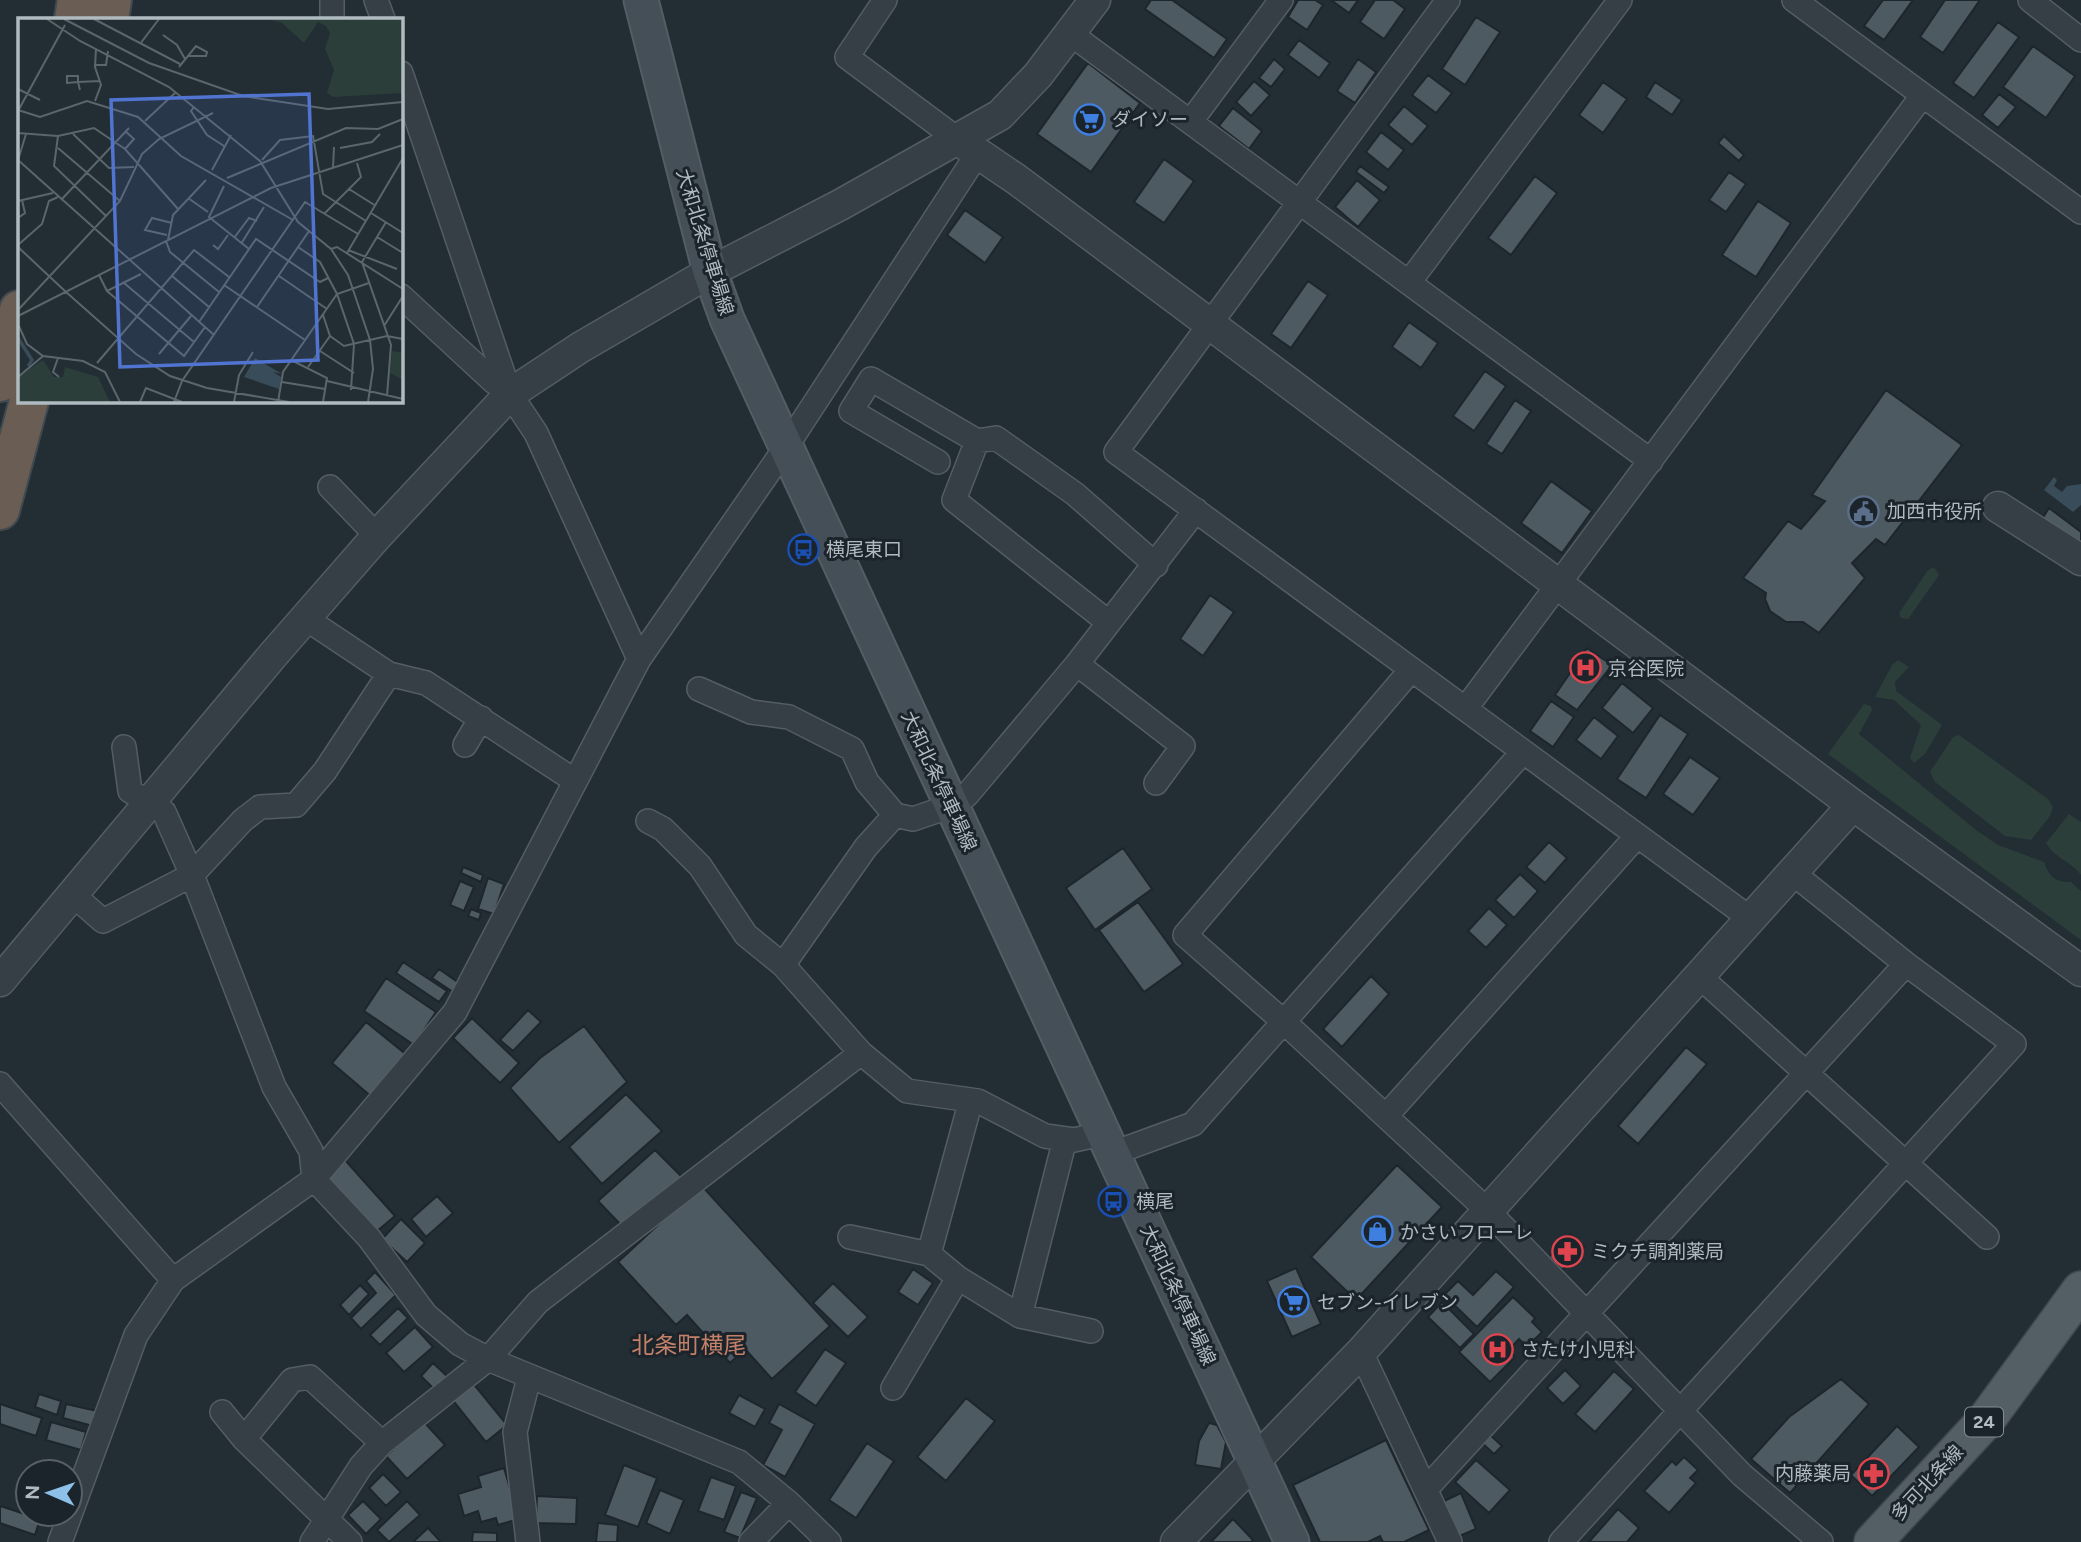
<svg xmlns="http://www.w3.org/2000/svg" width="2081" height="1542" viewBox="0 0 2081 1542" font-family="Figtree,'Noto Sans JP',sans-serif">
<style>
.green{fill:#2b3e3a}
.water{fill:#394c59}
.building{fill:#4e5a62;stroke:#1d262c;stroke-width:2}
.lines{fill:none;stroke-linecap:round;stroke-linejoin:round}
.minor-casing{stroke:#535d63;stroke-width:26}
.tertiary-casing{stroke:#535d63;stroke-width:33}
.secondary-casing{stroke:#535d63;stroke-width:37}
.primary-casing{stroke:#3f484e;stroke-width:40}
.motorway-casing{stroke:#404a50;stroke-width:42}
.minor{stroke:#363f45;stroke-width:23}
.tertiary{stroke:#363f45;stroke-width:30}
.secondary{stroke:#444f57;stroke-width:33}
.primary{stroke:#545e65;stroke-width:37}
.motorway{stroke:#6a5d54;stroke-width:38}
.labels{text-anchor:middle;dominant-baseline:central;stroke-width:6;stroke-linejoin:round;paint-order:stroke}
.shield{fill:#1b242a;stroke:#838d94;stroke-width:2}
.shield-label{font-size:18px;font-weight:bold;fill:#b0bac1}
.poi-label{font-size:19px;fill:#b0bac1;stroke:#1b242a;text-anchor:start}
.street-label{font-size:19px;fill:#b0bac1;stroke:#1b242a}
.quarter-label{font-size:23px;fill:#c48069;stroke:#1b242a}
.inset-river{fill:none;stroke:#394c59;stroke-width:3.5}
.inset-road{fill:none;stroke:#5b656c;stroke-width:2}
.view{fill:#5074d0;fill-opacity:0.15;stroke:#5074d0;stroke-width:3.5}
.inset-edge{fill:none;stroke:#b0bac1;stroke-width:3.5}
</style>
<rect width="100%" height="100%" fill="#232d34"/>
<path class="green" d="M1934,567l5,8 -31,44 -7,-1 -2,-5 29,-43z
M1898,660l11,7 -14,15 1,9 46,34 -17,29 -11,9 -4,-5 11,-33 -27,-25 -19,-3 17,-32z
M1864,704l7,2 1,4 -13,24 117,96 22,15 46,17c5,14 11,21 27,20l10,9v49l-253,-186z
M1959,735l89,64 5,8 -3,9 -19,24 -26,-4 -70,-54 -5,-10 23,-35z
M2069,814l12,8v53c-9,-13 -28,-18 -35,-32z"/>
<path class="water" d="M2054,477l3,3 -3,6 8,6 5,-6 14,-2v21l-8,7 -29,-22z"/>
<path class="building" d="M1151,0h21l55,39 -13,19 -69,-49z
M1298,0h17l8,5 -16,25 -19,-13z
M1331,0h27l-9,13z
M1375,0h18l12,9 -21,30 -24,-17z
M1883,0h30l-29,40 -20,-14z
M1945,0h35l-37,53 -23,-16z
M1476,17l24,15 -35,53 -23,-16z
M1998,22l21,15 -45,61 -21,-15z
M1299,40l31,23 -11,15 -31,-23z
M2033,46l42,30 -29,42 -43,-31z
M1274,59l11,10 -14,18 -12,-9z
M1358,59l18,13 -21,31 -18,-12z
M1088,63l52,40 -49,69 -54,-38z
M1428,75l24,18 -16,20 -24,-18z
M1254,81l16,14 -19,21 -15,-14z
M1603,82l24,17 -24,34 -24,-18z
M1655,82l27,18 -10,15 -26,-18z
M1999,94l17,13 -18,21 -16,-13z
M1404,106l24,20 -16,19 -24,-20z
M1233,108l29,23 -13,18 -30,-23z
M1381,132l23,18 -16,20 -22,-18z
M1724,136l20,19 -5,6 -21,-18z
M1164,159l30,22 -30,42 -30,-21z
M1360,166l29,21 -5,6 -28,-21z
M1729,172l17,12 -20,28 -17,-12z
M1535,176l22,17 -46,62 -23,-17z
M1357,180l23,20 -22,27 -23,-20z
M1758,201l33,22 -35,54 -34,-22z
M965,210l38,27 -18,26 -38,-28z
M1308,281l20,14 -37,53 -20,-14z
M1409,322l29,21 -17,25 -29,-21z
M1485,371l21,15 -32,45 -21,-15z
M1886,390l76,55 -77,100 -9,-6 -24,24 13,15 -46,55 -16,-11h-17l-16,-11 -5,-12 1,-6 -23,-15 45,-57 13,8 24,-28 -13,-6z
M1515,400l16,11 -29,43 -16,-10z
M1551,481l41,30 -30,42 -41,-30z
M2049,508l32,24v15l-39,-28z
M1210,595l24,17 -31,44 -23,-17z
M1587,648l25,17 -35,45 -22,-15z
M1622,683l31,25 -20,25 -31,-25z
M1551,701l23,16 -21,30 -23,-16z
M1660,715l28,19 -42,64 -29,-19z
M1594,717l24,19 -17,23 -25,-19z
M1690,757l30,21 -27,37 -30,-21z
M1549,842l18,16 -22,25 -19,-16z
M1123,848l29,41 -57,41 -29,-42z
M463,867l20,8 -2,7 -20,-9z
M1520,874l18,17 -24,27 -19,-18z
M488,878l16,6 -10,30 -16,-5z
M460,881l14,6 -10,24 -14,-6z
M1138,902l45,62 -39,28 -45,-62z
M1489,908l18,17 -21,23 -18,-17z
M471,909l10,4 -2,7 -11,-4z
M403,962l44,29 -8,11 -43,-29z
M439,969l20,14 -6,9 -21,-14z
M1371,976l18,18 -47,53 -19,-18z
M386,978l50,34 -22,33 -50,-34z
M528,1010l13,12 -28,29 -13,-11z
M472,1018l47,45 -19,20 -47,-45z
M366,1022l42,34 -35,42 -41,-35z
M584,1026l43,56 -68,61 -49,-55 30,-30z
M1686,1047l21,17 -69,80 -20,-18z
M626,1094l36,37 -60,53 -33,-37z
M655,1150l28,28 -62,47 -23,-24z
M345,1160l50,56 -19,16 -46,-50v-10z
M1397,1165l45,42 -86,93 -45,-43z
M701,1185l129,141 -58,53 -27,-30 -15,14 -43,-48 -11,10 -58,-63z
M437,1196l16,17 -27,24 -15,-18z
M401,1219l24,24 -18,19 -25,-23z
M1570,1234l14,13 -22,23 -13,-13z
M1296,1268l25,56 -29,13 -25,-56z
M913,1269l20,14 -15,22 -20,-13z
M1496,1271l18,16 -37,40 -33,-32 14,-14 15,14z
M375,1272l21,23 -35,34 -10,-11 25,-25 -10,-12z
M833,1283l35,34 -20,20 -35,-34z
M360,1285l9,9 -20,21 -9,-10z
M1513,1297l22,21 -3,4 10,10 -15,15 -8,-8 -11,12 7,6 -25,25 -31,-30z
M1442,1302l32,32 -14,14 -32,-31z
M398,1308l10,10 -28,27 -10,-10z
M415,1327l18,20 -29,25 -18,-19z
M825,1349l21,14 -30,43 -21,-14z
M433,1363l15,14 -13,13 -14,-14z
M1565,1370l16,16 -18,18 -16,-16z
M1614,1371l20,18 -39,43 -20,-18z
M1841,1379l28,25 -79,89 -39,-34 38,-42z
M472,1382l35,43 -21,17 -34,-43z
M39,1394l22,7 -4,14 -22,-8z
M739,1395l26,14 -10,18 -26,-14z
M966,1398l29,23 -49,60 -29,-24z
M0,1404l42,14 -6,18 -36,-12z
M66,1404l31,7 -4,15 -30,-8z
M779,1404l36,20 -30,53 -22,-12 19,-35 -13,-7z
M51,1422l35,10 -5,18 -35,-10z
M424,1422l21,23 -38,34 -21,-23z
M1209,1423l8,2 9,17 -5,27 -26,-4 4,-24z
M1897,1426l22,21 -47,49 -21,-21z
M1488,1433l14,13 -8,8 -14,-13z
M1386,1440l43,90 -25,12h-21l-3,-6 -12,6h-48l-27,-57z
M867,1443l27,18 -38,57 -27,-18z
M1684,1457l14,13 -8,8 6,5 -27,30 -25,-22 28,-30 4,4z
M1476,1460l34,30 -21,23 -34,-31z
M624,1465l33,13 -19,49 -33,-12z
M504,1468l15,51 -21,6 -2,-7 -15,4 -3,-11 -14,5 -6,-22 23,-7 -3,-11z
M383,1474l18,18 -15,14 -17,-18z
M711,1477l25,9 -12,34 -26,-9z
M660,1490l24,10 -14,34 -24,-11z
M741,1492l16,6 -17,40 -16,-6z
M1461,1493l15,36 -19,8 -15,-35z
M537,1496l40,2 -1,26 -40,-1z
M363,1501l18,18 -15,15 -18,-19z
M407,1501l13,14 -31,27 -12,-12z
M0,1506l40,13 -5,16 -35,-12z
M1618,1509l21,19 -12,14h-38z
M1233,1519l20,21 -2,2h-40z
M598,1523l20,2 -1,17h-21z
M428,1528l13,14h-28z
M473,1532l24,1v9h-25z"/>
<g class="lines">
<defs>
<path id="minor" d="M332,0v19
M376,0l7,19
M885,0l-38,57 110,82
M1448,0l-332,452 635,467
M1794,0l287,212
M2030,0l51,40
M1068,32l583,429
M401,73l109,321 26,39 103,226
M1191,121l90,-121
M1410,281l210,-281
M401,296l93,86 10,-3
M977,441l-23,59 154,122
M938,462l-87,-51 20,-32 106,62 19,-3 79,56 81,71
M330,487l47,49
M305,618l84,56 37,9 140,92
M1077,664l106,82 -27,37
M1411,670l-226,265 99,87 204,189 254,264 79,67
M699,689l52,23 38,5 63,32 15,33 28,33 18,4 38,-13 16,-11 110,-131 119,-154
M1466,708l456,-612
M465,745l16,-27
M124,747l6,44 34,21 28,63 82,212 37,64 3,28 55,59 57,77 34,29 28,15 251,103 50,41 40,39
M648,821l15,8 37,37 46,69 37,30 78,88 46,38 71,10 67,35 29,4 27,-6
M72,894l31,27 89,-46 51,-55 17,-13 36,-2 29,-34 64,-97
M783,965l83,-118 29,-32
M1699,976l288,261
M0,1084l173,196
M971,1100l-42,154 29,24 62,38 45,-177
M1386,1116l251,-280
M1111,1154l82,-30 329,-371
M850,1237l79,17
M1020,1316l71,15
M1361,1352l89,190
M893,1388l65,-110
M222,1412l22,27 106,103
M244,1439l48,-59 18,-3 72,66
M1426,1489l480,-525
M60,1542l76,-207 37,-55 141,-101 141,-167 184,-353 147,-212 192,-294
M312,1542l49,-76 21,-23 106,-84 50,-57 323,-249
M528,1542l-13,-110 14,-54
M751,1542l38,-39
M1561,1542l453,-498 -108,-80 -112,-90"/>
<path id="tertiary" d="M957,139l59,40 837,626 228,166
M1998,507l83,53
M0,981l273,-326 104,-119 133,-142 71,-47 129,-75 130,-67 160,-90 38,-40 57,-75
M1176,1542l185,-190 492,-547"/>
<path id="secondary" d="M641,0l69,272 17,47 565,1223"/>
<path id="primary" d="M1873,1542l113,-122 95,-130"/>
<path id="motorway" d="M74,19l3,-19
M109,19l3,-19
M0,382l19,-72
M0,510l29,-109"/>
</defs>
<use href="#minor" class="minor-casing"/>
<use href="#tertiary" class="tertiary-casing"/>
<use href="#secondary" class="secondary-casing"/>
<use href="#primary" class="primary-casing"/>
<use href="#motorway" class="motorway-casing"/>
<use href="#minor" class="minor"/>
<use href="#tertiary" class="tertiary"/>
<use href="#secondary" class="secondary"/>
<use href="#primary" class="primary"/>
<use href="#motorway" class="motorway"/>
</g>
<defs>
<symbol id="supermarket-ring" viewBox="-11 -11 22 22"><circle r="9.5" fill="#1b242a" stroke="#3f7fe0" stroke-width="1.5"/><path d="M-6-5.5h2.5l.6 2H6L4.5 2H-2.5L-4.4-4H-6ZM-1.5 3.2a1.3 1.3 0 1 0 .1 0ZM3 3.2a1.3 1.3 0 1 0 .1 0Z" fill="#3f7fe0"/></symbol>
<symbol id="civic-ring" viewBox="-11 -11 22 22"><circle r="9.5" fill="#1b242a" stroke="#5c6f8a" stroke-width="1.5"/><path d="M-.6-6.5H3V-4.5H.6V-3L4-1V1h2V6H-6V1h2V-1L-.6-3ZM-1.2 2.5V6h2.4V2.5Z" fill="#5c6f8a"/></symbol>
<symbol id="bus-ring" viewBox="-11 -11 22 22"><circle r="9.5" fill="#1b242a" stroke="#1a4fb4" stroke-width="1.5"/><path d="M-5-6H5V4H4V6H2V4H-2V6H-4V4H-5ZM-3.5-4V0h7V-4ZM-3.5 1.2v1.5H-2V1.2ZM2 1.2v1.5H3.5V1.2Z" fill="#1a4fb4"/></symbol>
<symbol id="hospital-ring" viewBox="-11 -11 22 22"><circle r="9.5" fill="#1b242a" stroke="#e0444e" stroke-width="1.5"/><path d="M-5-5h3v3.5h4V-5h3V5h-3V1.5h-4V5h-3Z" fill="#e0444e"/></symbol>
<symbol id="shop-ring" viewBox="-11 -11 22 22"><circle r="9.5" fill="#1b242a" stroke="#3f7fe0" stroke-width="1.5"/><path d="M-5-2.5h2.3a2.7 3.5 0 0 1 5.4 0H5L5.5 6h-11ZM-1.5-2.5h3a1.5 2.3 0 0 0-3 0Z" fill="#3f7fe0"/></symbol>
<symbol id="pharmacy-ring" viewBox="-11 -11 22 22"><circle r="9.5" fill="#1b242a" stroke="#e0444e" stroke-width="1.5"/><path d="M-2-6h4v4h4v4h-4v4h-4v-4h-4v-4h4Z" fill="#e0444e"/></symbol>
</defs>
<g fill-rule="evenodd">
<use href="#supermarket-ring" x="1072" y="102" width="35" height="35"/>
<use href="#civic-ring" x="1846" y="494" width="35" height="35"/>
<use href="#bus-ring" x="786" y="532" width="35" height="35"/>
<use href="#hospital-ring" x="1568" y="650" width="35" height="35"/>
<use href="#bus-ring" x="1096" y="1184" width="35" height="35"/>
<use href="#shop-ring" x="1360" y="1214" width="35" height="35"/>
<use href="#pharmacy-ring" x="1550" y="1234" width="35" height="35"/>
<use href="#supermarket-ring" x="1276" y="1284" width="35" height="35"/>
<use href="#hospital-ring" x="1480" y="1332" width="35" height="35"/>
<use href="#pharmacy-ring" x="1856" y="1456" width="35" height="35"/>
</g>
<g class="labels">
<rect class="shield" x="1965" y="1407.5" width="38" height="29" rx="5"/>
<g class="shield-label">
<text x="1984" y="1422">24</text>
</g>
<g class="poi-label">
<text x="1112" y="119">ダイソー</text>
<text x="1887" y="511">加西市役所</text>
<text x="826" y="549">横尾東口</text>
<text x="1608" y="668">京谷医院</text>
<text x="1136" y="1201">横尾</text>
<text x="1400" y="1232">かさいフローレ</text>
<text x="1591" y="1251">ミクチ調剤薬局</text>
<text x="1317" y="1302">セブン-イレブン</text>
<text x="1521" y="1349">さたけ小児科</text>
<text x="1851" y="1473" text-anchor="end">内藤薬局</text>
</g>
<g class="street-label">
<text transform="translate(705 242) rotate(73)">大和北条停車場線</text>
<text transform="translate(939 781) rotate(65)">大和北条停車場線</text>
<text transform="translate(1178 1295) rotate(65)">大和北条停車場線</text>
<text transform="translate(1927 1483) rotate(-47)">多可北条線</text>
</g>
<g class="quarter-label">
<text x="689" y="1345">北条町横尾</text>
</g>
</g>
<g transform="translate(18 18)">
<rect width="385" height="385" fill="#232d34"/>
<path d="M250,1h135v74l-70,4 -6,-4 7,-23 -9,-21 5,-16 -4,-7 -8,-4 -14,21 -22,-20zM374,333l11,2v27l-13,-7zM25,342l11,17h9l2,-10 33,10 12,25h-92v-25z" fill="#2b3e3a"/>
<path d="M237,340l27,16 -9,-2 8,5 -2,12 -35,-12z" fill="#394c59"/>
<path class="inset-river" d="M0,320l14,22 -4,6"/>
<path class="inset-road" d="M29,1l33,22 89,46 91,74 38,61 33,27 17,26 22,65 3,29 -5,33M46,1l85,44 94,33 85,13 75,-7M76,1l86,45M145,17l14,10 8,14M122,26l19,-25M76,47h12l2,-14M161,49l17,-21 11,6 -1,4h-17M0,71l22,11M62,72l-2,-8v-6h-11v7l11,-1 22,-1M77,83l6,-16 -6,-18 1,-18M176,89l-3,4 16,24 17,11M0,92l22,7 47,-16 51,16 43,39 112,64M0,93l47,-86M127,103l31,-29M107,113l9,8 -9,10M0,115l40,3 36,-8 31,21 53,60M55,116l36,34 25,-1M40,118l-4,30 52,50M40,130l62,53M322,130l32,-6 8,-8M0,142l196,175M0,142l8,-26M244,142l18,-20 33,-4 10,58 43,27M315,150l1,-21M194,152l19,-35M209,160l119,-50 32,1 25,-10M206,168l-15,31 40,32M331,171l27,17M170,180l20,14M43,182l68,-72M0,183l35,-8M353,195l32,20M306,196l37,-37 -4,-14M0,200l7,-5 -3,-13M368,204l-24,40 29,83 -4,51M149,217l-22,-5 7,-12 20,5M359,219l26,16M216,220l15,-20 8,3M150,222l5,-25 33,-35M148,223l4,11 49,40M223,226l23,-37M0,227l24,-21 7,-23 9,-4M195,227l5,4 10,-14M0,229l48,45M280,229l22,15 17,32 17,50 -3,46M313,231l6,-2 66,42M330,232l49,19M329,235l56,-95M81,257l8,16 77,65 21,-29M154,258l37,31M261,258l48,33M106,265l70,59M206,267l81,55M89,273l34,-17M48,274l70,62 34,22 37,12 82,14M239,289l52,-76M0,292l102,-109 22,-47 17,-15 54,-26M305,297l7,21 14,10 43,-10 16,3M0,298l253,-128 132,-43M181,304l57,-83 64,43 8,-4M0,306l9,20 16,12 40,5 22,11 15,30M366,308l19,-30M302,333l34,22M141,336l32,-38M40,340l-5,14 6,5M273,342l36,18 -4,24M79,345l97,-113 35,27M290,349l22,-31M0,359l25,-21M309,363l76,18M264,364l43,7M122,384l6,-14 36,14M156,384l8,-21 123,-179 53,32M216,384l5,-27 14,-23M260,384l5,-30 54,-78 32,-11"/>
<path class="view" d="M291,76l9,266 -198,7 -9,-267z"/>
<rect width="385" height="385" class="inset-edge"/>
</g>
<g transform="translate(49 1493) rotate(272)"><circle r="33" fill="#1b242a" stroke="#576066" stroke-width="2"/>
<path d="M0-5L12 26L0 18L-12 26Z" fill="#8ec1e9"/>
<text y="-10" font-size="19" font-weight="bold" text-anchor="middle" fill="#b0bac1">N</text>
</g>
</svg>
